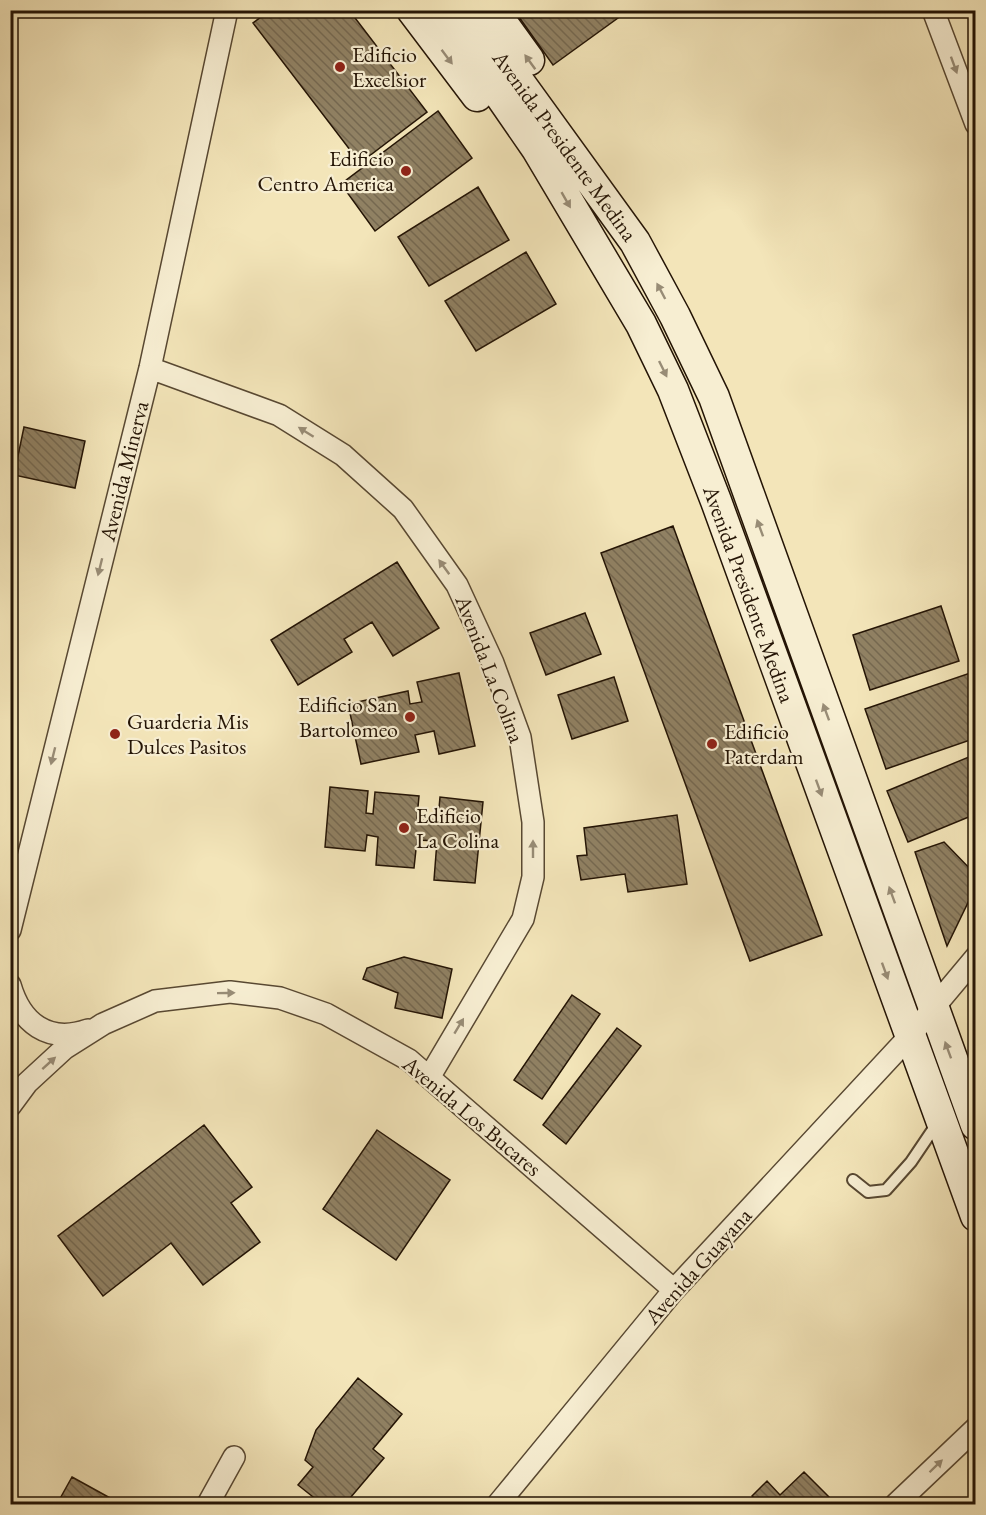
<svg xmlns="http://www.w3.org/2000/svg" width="986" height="1515" viewBox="0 0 986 1515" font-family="'EB Garamond',serif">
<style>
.building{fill:url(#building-back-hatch);stroke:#241405;stroke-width:1.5}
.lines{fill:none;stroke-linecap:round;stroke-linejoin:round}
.lane-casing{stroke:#584832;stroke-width:14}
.street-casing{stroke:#584832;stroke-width:24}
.secondary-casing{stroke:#241405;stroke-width:33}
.lane{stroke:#f7eed2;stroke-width:10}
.street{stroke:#f7eed2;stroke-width:21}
.secondary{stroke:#f7eed2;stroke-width:30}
.oneway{fill:#988c76}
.poi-dot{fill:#8f2418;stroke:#f7eed2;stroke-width:2}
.labels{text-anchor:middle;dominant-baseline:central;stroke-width:4.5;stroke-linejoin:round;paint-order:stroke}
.poi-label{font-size:22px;fill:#241405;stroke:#f7eed2;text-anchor:start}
.street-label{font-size:22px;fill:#241405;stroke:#f7eed2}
</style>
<defs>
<pattern id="building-back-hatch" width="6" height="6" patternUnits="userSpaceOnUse" patternTransform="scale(1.5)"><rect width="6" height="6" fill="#908163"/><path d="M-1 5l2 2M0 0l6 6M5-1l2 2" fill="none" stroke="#756850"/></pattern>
</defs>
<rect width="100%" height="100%" fill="#f3e5b9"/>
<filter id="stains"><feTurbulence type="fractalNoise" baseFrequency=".00333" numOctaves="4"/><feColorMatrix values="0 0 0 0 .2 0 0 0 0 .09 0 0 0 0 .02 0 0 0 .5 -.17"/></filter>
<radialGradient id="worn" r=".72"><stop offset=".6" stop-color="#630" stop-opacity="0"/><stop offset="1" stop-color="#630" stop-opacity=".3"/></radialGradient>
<path class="building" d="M270,10h79l78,102 -67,51 -107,-140z
M514,10h115l-76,55z
M438,111l34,47 -97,73 -34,-47z
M478,187l31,53 -80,46 -31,-49z
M526,252l30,52 -80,47 -31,-50z
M24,427l61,14 -10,47 -61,-13z
M673,526l149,409 -72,26 -149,-408z
M397,562l42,66 -46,28 -21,-34 -28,17 8,13 -54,33 -27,-45z
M941,606l18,55 -89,29 -17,-55z
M585,613l16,41 -55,21 -16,-42z
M976,671v67l-90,31 -21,-60z
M459,673l16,73 -36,8 -5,-23 -19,4 4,17 -58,12 -13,-60 60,-13 2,13 12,-2 -5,-20z
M614,677l14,44 -56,18 -14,-44z
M976,754v60l-68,28 -21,-51z
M330,787l38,4 -2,22 7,1 2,-22 44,4 -2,22 21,2 2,-23 43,5 -8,81 -41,-3 3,-39 -20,-1 -3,28 -38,-3 2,-28 -11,-2 -2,16 -40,-4z
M677,815l10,69 -59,8 -3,-18 -44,6 -4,-24 10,-1 -3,-27z
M944,842l32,33v11l-29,60 -32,-94z
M404,957l48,12 -10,49 -47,-10 3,-15 -35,-14 4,-11z
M572,995l28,19 -58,85 -28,-19z
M617,1028l24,18 -75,98 -23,-19z
M204,1125l48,62 -21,16 29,39 -57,43 -32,-42 -68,53 -45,-60z
M377,1130l73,50 -54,80 -73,-51z
M358,1378l44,36 -29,35 11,9 -39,46h-23l-24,-19 15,-18 -8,-7 11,-30z
M804,1472l32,32h-76l-8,-8 15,-15 13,14z
M72,1477l49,27h-64z"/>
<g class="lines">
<defs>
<path id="lane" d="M853,1180l15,12 18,-2 25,-28 27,-40"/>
<path id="street" d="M933,10l43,114
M150,368l129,47 64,40 60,54 54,76 36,78 27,74 13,85v55l-10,42 -93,157
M10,930l140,-562 77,-358
M10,985c11,38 38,59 78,45
M10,1106l17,-23 38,-35 38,-24 52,-23 75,-9 50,6 46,16 83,46 265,230
M208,1504l26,-47
M498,1504l176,-214 235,-253 67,-80
M896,1504l80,-76"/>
<path id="secondary" d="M412,10l65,86
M441,10l96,139 104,175 32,66 43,111 260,715
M467,10l168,232 40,74 39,81 262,728
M493,10l36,50"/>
</defs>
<use href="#lane" class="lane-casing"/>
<use href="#street" class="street-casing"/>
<use href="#secondary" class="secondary-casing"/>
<use href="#lane" class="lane"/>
<use href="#street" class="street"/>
<use href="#secondary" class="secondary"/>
</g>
<defs><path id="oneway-solid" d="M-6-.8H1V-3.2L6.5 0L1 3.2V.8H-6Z" transform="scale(1.5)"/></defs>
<g class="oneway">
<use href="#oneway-solid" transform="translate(447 57) rotate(53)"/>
<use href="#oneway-solid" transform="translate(530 62) rotate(-126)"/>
<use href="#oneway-solid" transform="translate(954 65) rotate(70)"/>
<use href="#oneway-solid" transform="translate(566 200) rotate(60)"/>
<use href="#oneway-solid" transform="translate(661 291) rotate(-118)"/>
<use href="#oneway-solid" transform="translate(663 369) rotate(64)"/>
<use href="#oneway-solid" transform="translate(306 432) rotate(-148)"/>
<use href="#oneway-solid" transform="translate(760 528) rotate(-110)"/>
<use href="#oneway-solid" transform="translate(100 567) rotate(104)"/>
<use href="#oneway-solid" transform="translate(444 567) rotate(-126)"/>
<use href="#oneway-solid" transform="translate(826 712) rotate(-110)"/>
<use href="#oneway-solid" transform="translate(53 756) rotate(104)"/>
<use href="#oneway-solid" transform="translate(819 788) rotate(70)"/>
<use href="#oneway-solid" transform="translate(533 849) rotate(-90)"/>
<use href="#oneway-solid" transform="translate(892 895) rotate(-110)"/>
<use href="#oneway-solid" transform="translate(885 971) rotate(70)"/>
<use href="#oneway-solid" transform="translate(226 993) rotate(-1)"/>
<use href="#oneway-solid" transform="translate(459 1026) rotate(-59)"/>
<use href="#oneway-solid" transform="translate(948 1050) rotate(-110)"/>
<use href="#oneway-solid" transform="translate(49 1063) rotate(-42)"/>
<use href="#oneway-solid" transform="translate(936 1466) rotate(-44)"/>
</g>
<g class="poi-dot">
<circle cx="340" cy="67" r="6"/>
<circle cx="406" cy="171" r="6"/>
<circle cx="410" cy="717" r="6"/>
<circle cx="115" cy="734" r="6"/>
<circle cx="712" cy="744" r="6"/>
<circle cx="404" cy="828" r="6"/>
</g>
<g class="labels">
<g class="poi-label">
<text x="352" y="54">Edificio<tspan x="352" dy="25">Excelsior</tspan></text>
<text x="394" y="158" text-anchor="end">Edificio<tspan x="394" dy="25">Centro America</tspan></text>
<text x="398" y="704" text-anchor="end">Edificio San<tspan x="398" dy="25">Bartolomeo</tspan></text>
<text x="127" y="721">Guarderia Mis<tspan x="127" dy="25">Dulces Pasitos</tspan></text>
<text x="724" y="731">Edificio<tspan x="724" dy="25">Paterdam</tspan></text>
<text x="416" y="815">Edificio<tspan x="416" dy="25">La Colina</tspan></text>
</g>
<g class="street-label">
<text transform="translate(565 146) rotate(54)">Avenida Presidente Medina</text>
<text transform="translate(124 471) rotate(-76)">Avenida Minerva</text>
<text transform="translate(749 594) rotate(70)">Avenida Presidente Medina</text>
<text transform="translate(490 669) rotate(69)">Avenida La Colina</text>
<text transform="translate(472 1116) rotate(40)">Avenida Los Bucares</text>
<text transform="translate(698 1266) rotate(-48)">Avenida Guayana</text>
</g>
</g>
<rect width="986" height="1515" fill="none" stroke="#f3e5b9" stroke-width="36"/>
<rect x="12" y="12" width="962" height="1491" fill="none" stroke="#241405" stroke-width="3"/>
<rect x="18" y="18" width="950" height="1479" fill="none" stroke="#241405" stroke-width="1.5"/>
<rect width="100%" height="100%" filter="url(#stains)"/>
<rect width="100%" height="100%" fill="url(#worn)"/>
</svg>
